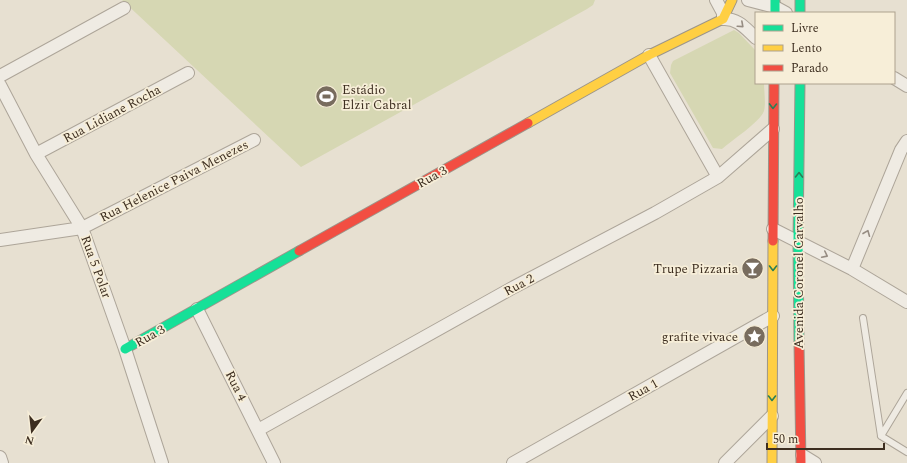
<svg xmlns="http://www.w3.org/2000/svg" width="907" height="463" viewBox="0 0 907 463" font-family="Spectral,serif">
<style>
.green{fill:#d6d7b3}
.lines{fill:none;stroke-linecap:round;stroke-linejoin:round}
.lane-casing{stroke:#ada599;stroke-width:8}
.street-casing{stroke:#ada599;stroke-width:14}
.fast-casing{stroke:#9c958a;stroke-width:11}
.slow-casing{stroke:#9c958a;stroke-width:11}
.jam-casing{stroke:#9c958a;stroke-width:11}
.lane{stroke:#efebe3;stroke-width:6}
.street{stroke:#efebe3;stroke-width:12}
.fast{stroke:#16e098;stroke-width:9}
.slow{stroke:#ffcf43;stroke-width:9}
.jam{stroke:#f24e42;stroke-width:9}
.oneway{stroke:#968c82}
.oneway2{stroke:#2b7e56}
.labels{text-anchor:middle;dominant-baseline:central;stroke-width:3.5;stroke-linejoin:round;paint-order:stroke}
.poi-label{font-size:13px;fill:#3d2e20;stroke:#f7eed8;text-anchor:end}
.street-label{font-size:13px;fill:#3d2e20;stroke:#f7eed8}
</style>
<rect width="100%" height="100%" fill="#e7e0d1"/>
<path class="green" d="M122,0h473l-2,5 -6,4 -286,158z
M734,30l5,3 17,18v32h8c0,8 2,20 0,28 -4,11 -33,30 -42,38l-9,-1 -43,-75 1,-8 2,-4z"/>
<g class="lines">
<defs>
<path id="lane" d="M863,318l18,118 26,-43
M881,436l26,16"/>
<path id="street" d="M716,0l7,13v6c15,-1 23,10 33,19
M748,0l27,7 11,6
M649,55l69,122
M0,76l124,-68
M894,78l13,8
M0,85l36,69 46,74 43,121 37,114
M36,154l152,-81
M773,229l79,40 55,33
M0,240l82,-12 172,-88
M852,269l49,-119 6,-9
M197,309l77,154
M258,430l256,-143 141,-74 63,-36 55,-48
M802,455l13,8
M0,457l2,6
M513,463l260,-147
M725,463l47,-47"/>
<path id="fast" d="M775,0v13
M800,0v13
M799,343l-1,-101 2,-159
M125,349l174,-98"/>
<path id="slow" d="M528,123l121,-68 74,-36 9,-19
M772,463l1,-222"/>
<path id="jam" d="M773,241l1,-158
M299,251l229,-128
M799,343l2,120"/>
</defs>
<use href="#lane" class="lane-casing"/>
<use href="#street" class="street-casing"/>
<use href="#fast" class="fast-casing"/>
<use href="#slow" class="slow-casing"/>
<use href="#jam" class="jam-casing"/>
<use href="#lane" class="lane"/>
<use href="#street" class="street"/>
<use href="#fast" class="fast"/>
<use href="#slow" class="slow"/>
<use href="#jam" class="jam"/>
</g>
<defs><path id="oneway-chevron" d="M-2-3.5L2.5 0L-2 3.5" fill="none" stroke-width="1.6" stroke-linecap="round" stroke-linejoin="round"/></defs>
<g class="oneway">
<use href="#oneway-chevron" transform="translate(741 25) rotate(42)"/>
<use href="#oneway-chevron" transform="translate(867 233) rotate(-68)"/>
<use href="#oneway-chevron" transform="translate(825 255) rotate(27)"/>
</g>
<g class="oneway2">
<use href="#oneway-chevron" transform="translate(773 106) rotate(91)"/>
<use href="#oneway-chevron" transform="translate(799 175) rotate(-89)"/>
<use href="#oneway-chevron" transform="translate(773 268) rotate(90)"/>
<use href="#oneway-chevron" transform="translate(772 398) rotate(90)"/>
</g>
<defs>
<symbol id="stadium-disc" viewBox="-11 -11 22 22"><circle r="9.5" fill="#786c5e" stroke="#f7eed8"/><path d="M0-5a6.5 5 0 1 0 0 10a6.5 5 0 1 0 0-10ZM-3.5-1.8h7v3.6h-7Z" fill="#fff"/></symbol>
<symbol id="bar-disc" viewBox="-11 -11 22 22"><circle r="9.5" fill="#786c5e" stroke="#f7eed8"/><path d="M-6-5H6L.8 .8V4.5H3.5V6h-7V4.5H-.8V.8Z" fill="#fff"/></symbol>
<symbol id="sight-disc" viewBox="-11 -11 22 22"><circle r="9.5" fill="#786c5e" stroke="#f7eed8"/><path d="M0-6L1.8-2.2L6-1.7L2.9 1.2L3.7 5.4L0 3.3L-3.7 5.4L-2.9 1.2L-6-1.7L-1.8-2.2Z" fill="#fff"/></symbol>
</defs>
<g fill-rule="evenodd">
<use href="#stadium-disc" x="314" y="84" width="25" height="25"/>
<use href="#bar-disc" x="740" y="256" width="25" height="25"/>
<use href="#sight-disc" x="742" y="324" width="25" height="25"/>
</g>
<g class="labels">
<g class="poi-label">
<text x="342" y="90" text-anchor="start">Estádio<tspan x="342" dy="15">Elzir Cabral</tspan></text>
<text x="738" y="269">Trupe Pizzaria</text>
<text x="738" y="337">grafite vivace</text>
</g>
<g class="street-label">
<text transform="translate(112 114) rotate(-28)">Rua Lidiane Rocha</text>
<text transform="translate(432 177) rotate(-29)">Rua 3</text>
<text transform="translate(174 181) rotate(-27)">Rua Helenice Paiva Menezes</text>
<text transform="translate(96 267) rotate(70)">Rua 5 Polar</text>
<text transform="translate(799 273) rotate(-90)">Avenida Coronel Carvalho</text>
<text transform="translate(519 285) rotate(-28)">Rua 2</text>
<text transform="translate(150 336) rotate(-29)">Rua 3</text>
<text transform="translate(236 386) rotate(63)">Rua 4</text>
<text transform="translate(643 390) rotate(-29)">Rua 1</text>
</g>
</g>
<rect x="755" y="12" width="140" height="72" fill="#f7eed8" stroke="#ada18e"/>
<rect x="763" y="25" width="20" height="6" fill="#16e098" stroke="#ada18e"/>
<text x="791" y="32" font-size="12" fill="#3d2e20">Livre</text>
<rect x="763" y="45" width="20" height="6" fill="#ffcf43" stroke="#ada18e"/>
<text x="791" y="52" font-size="12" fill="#3d2e20">Lento</text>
<rect x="763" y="65" width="20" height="6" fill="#f24e42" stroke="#ada18e"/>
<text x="791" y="72" font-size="12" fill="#3d2e20">Parado</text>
<g transform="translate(32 431) rotate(195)" stroke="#f7eed8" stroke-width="3" paint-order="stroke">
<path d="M0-3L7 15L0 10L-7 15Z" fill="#3d2e20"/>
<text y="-6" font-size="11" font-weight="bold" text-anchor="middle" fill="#3d2e20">N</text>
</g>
<path d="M767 443v6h117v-6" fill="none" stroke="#3d2e20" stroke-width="2"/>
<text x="773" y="443" font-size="12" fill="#3d2e20" stroke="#f7eed8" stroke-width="3" paint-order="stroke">50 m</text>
</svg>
